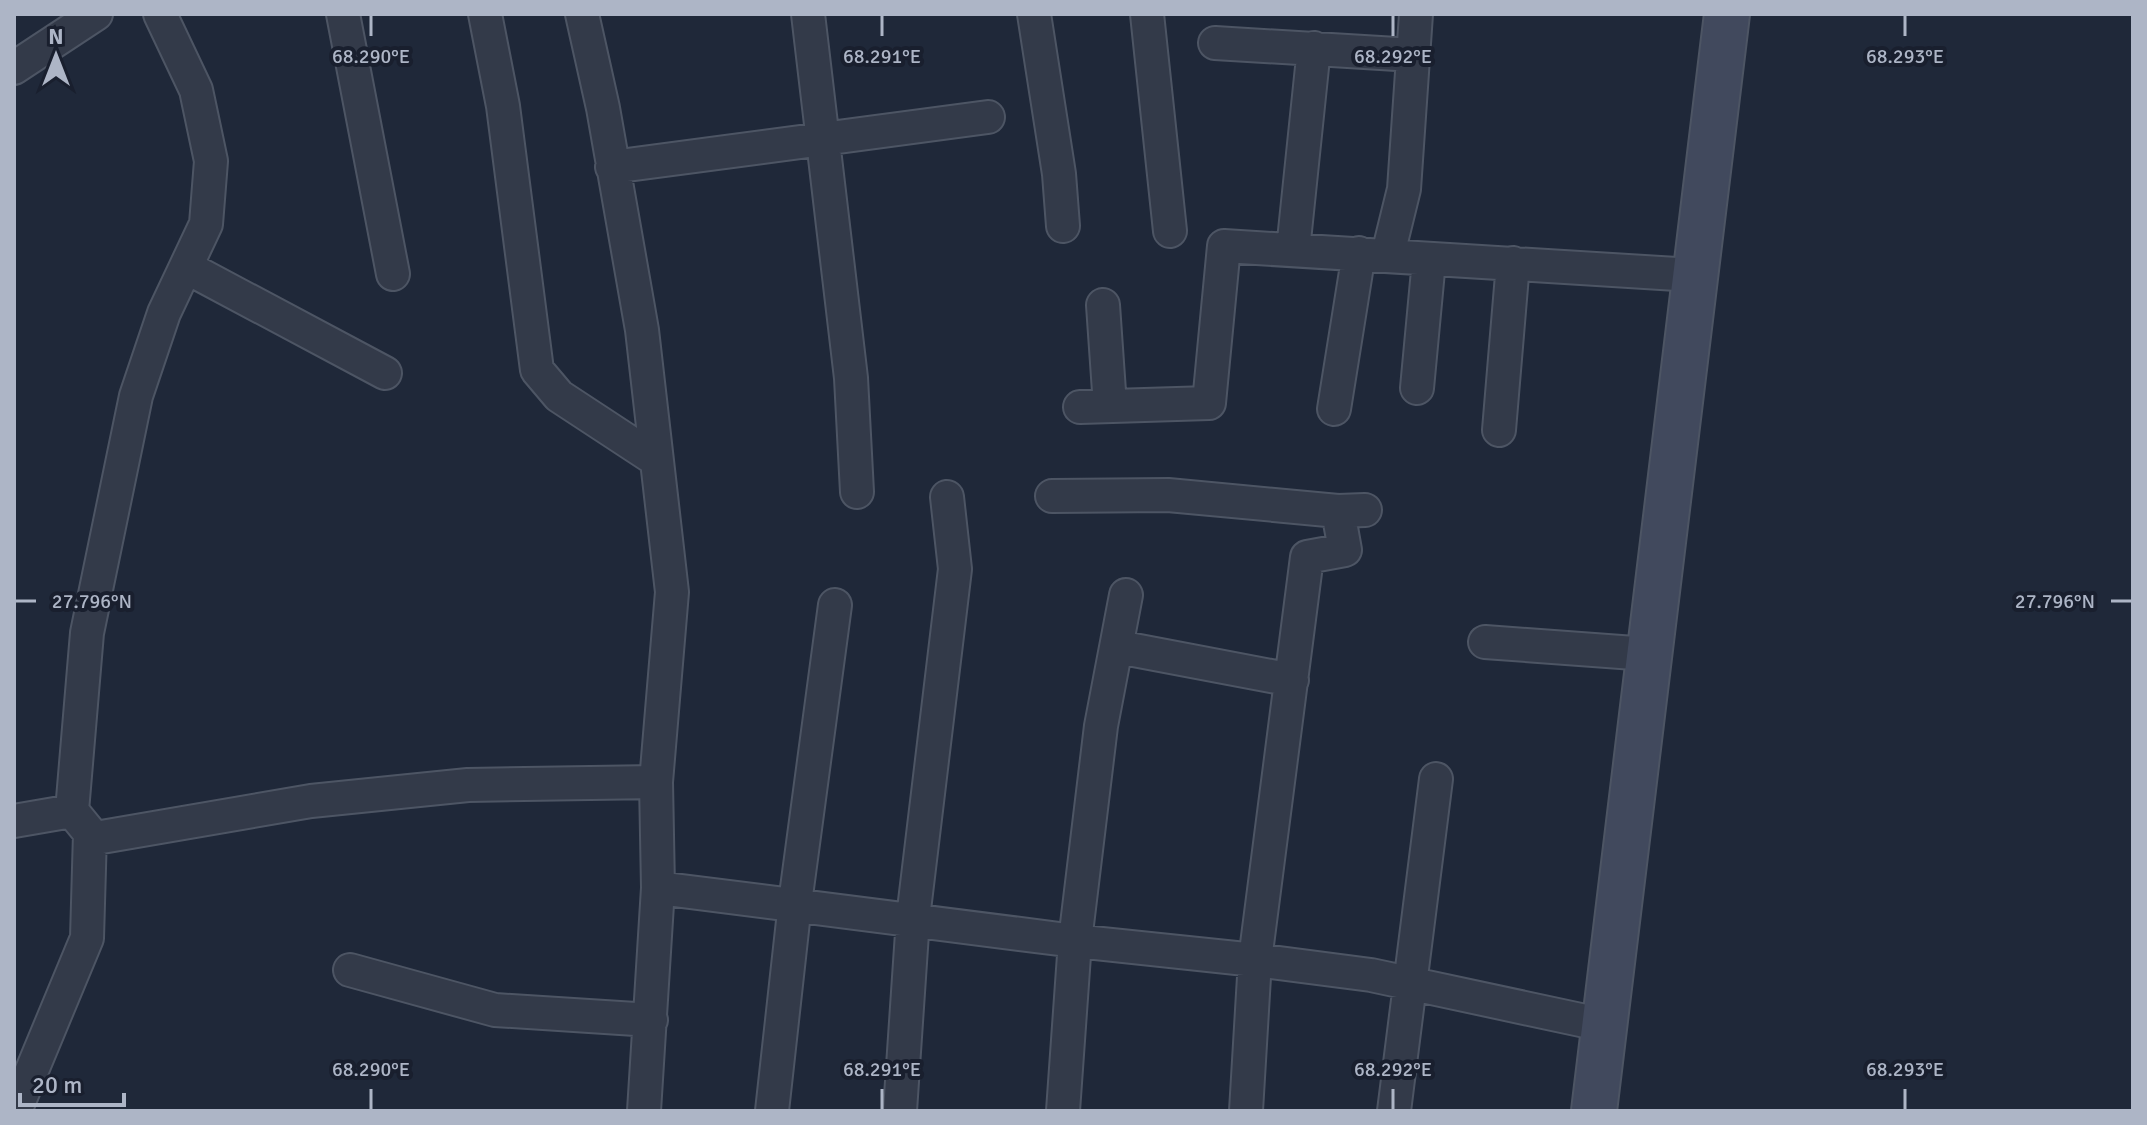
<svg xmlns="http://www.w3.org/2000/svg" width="2147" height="1125" viewBox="0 0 2147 1125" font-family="Signika,sans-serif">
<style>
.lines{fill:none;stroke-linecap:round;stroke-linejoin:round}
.minor-casing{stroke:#4d5564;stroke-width:36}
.secondary-casing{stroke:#4d5564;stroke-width:48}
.minor{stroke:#333a49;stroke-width:32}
.secondary{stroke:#41495d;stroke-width:44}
.ticks{fill:none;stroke:#adb5c6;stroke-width:3}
.ticks-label{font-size:20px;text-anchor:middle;fill:#adb5c6;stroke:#191f2e;stroke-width:8;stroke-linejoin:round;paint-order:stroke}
</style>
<rect width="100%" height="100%" fill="#1f2839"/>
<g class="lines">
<defs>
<path id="minor" d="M343,14l50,260
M485,14l18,92 34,264 22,26 96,63
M582,14l21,94 39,222 30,262 -16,190 2,106 -14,223
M808,14l43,364 6,114
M1034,14l25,160 4,52
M1147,14l23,217
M1215,43l198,12
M14,68l82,-54
M612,167l376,-50
M1293,250l21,-202
M1388,254l16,-65 12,-175
M186,267l199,106
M1103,305l7,101
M1417,388l12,-128
M1080,407l129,-4 15,-157 469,29
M1334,409l25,-156
M1499,430l14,-167
M1052,496l116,-1 170,16 27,-1
M1485,642l163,12
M1118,647l174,33
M14,821l58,-10
M90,839l221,-38 157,-16 188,-3
M658,888l417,53 180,19 52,-403 38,-7 -7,-39
M350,970l145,40 156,10
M15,1111l72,-173 3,-105 -18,-22 15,-178 49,-237 28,-83 42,-89 5,-63 -15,-71 -36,-76
M772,1111l23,-208 40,-298
M900,1111l13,-193 42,-349 -8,-72
M1063,1111l12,-170 26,-215 25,-131
M1246,1111l9,-151 116,15 233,50
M1394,1111l42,-332"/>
<path id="secondary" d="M1594,1111l133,-1097"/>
</defs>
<use href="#minor" class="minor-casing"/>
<use href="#secondary" class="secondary-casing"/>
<use href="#minor" class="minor"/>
<use href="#secondary" class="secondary"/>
</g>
<path class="ticks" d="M371,16v20M882,16v20M1393,16v20M1905,16v20M16,601h20M2111,601h20M371,1089v20M882,1089v20M1393,1089v20M1905,1089v20"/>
<g class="ticks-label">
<text x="371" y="63">68.290°E</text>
<text x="882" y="63">68.291°E</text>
<text x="1393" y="63">68.292°E</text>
<text x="1905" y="63">68.293°E</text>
<text x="92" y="608">27.796°N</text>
<text x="2055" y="608">27.796°N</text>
<text x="371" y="1076">68.290°E</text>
<text x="882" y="1076">68.291°E</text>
<text x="1393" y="1076">68.292°E</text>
<text x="1905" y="1076">68.293°E</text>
</g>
<rect width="2147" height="1125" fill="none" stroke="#adb5c6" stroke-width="32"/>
<g transform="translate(56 56)" stroke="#191f2e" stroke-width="6" paint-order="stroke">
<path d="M0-6L14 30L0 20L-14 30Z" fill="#adb5c6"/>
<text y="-12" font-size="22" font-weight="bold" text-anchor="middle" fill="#adb5c6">N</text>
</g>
<path d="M20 1093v12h104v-12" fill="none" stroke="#adb5c6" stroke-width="4"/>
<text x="32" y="1093" font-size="24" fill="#adb5c6" stroke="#191f2e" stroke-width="6" paint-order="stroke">20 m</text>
</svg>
